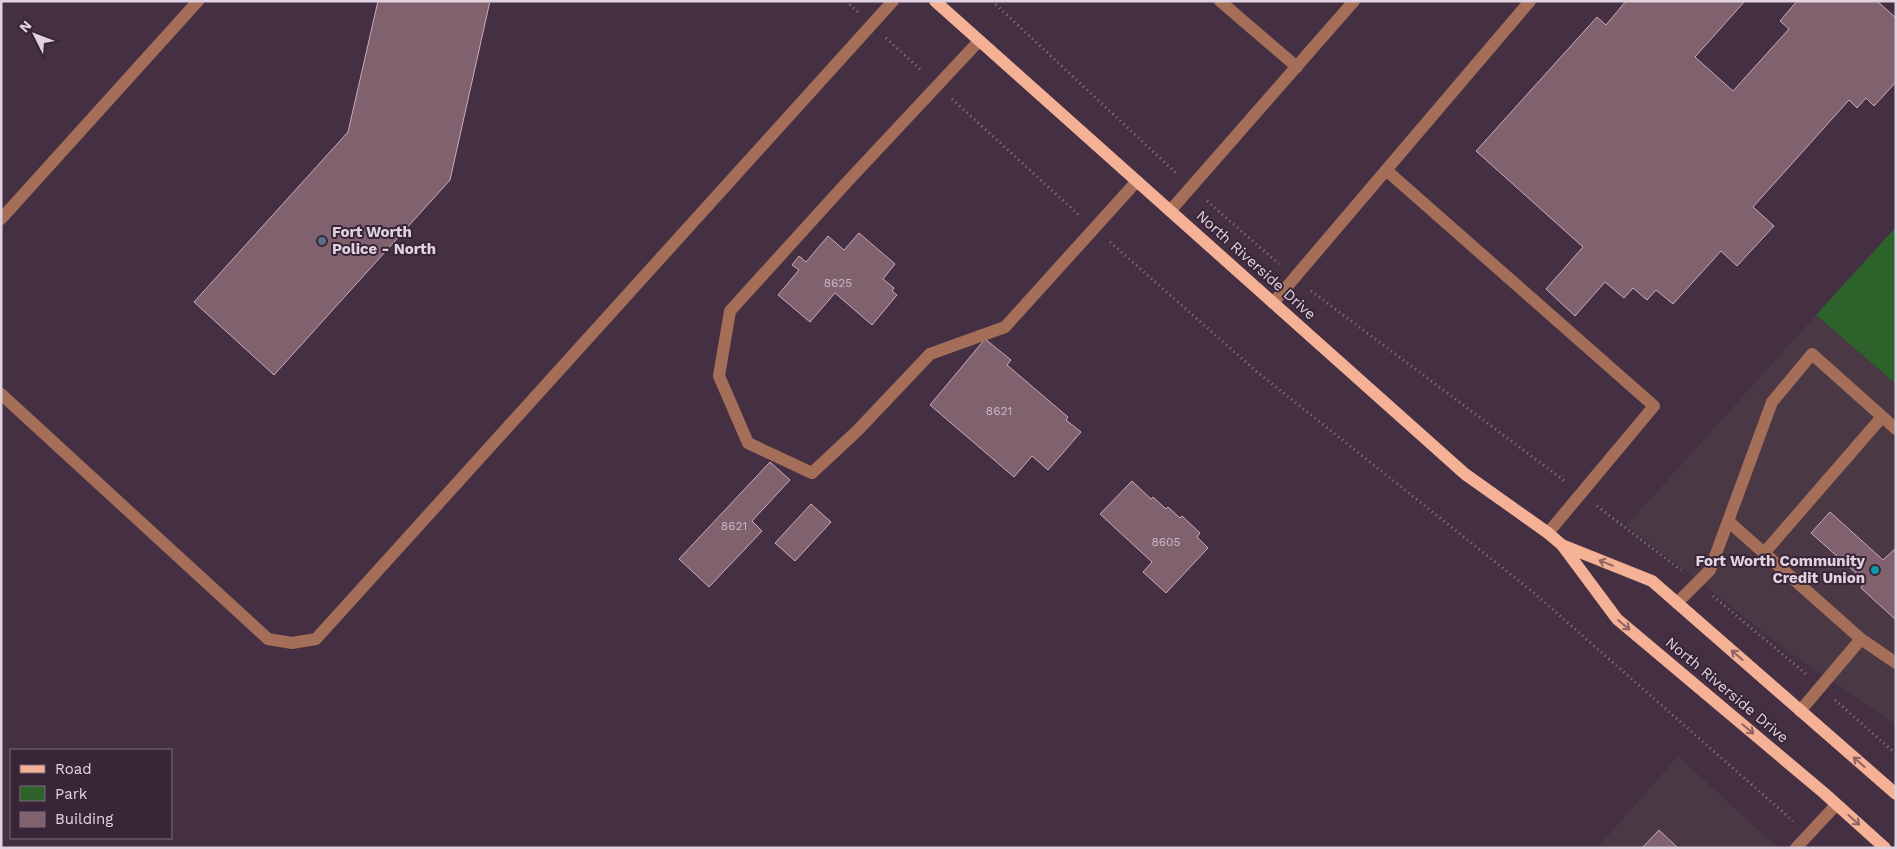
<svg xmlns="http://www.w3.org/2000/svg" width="1897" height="849" viewBox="0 0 1897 849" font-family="'Work Sans',sans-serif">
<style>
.commercial{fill:#4a3944}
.green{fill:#2d632a}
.building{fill:#80616e;stroke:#cdaab9}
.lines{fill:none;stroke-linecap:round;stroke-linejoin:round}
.path{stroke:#8c7b8b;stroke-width:3;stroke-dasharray:1 4;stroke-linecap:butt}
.minor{stroke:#a46e58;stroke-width:12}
.major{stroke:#f4b195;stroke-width:12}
.oneway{stroke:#8d6462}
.service-dot{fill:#5c6f8a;stroke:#392538;stroke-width:2}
.culture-dot{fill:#0f9aa8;stroke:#392538;stroke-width:2}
.labels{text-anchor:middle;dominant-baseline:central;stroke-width:4;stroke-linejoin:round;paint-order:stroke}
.number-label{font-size:12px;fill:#c8b6c3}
.poi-label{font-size:15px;font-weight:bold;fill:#e0d3df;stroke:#392538;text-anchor:start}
.street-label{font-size:15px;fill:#e0d3df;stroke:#392538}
</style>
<rect width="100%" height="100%" fill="#442f43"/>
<path class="commercial" d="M1816,315l80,69v341l-115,-79 -154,-121z
M1678,756l100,92h-181z"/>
<path class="green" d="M1896,227v157l-80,-69z"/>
<path class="building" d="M378,1h112l-40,179 -176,195 -80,-73 154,-170z
M1626,1h119l-50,56 38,34 56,-62 -9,-8 17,-20h80l19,17v64l-22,24 -8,-8 -9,10 -8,-8 -96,107 21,19 -37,40 -16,-15 -48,53 -17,-14 -9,10 -14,-12 -9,10 -19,-16 -30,34 -29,-27 37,-42 -107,-96 121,-134 9,8z
M859,233l36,31 -12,15 11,9 -2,3 5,4 -25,30 -37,-32 -25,29 -32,-27 21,-25 -7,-5 7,-9 7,6 22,-26 16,14z
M985,339l26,21 -4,5 61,52 -2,3 15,12 -33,38 -16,-14 -18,21 -84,-72z
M770,462l20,18 -38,41 10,10 -53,56 -30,-28z
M1132,481l19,18 2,-2 13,12 2,-2 12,11 2,-2 18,17 -3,4 11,11 -42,45 -23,-21 9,-10 -52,-48z
M811,504l20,18 -36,39 -20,-18z
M1830,512l53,48 13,-12v72l-35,-32 4,-7 -54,-48z
M1659,830l19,18h-36z"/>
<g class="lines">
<path class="path" d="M846,1l12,11
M992,1l184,172
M886,38l36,33
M952,99l127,116
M1207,201l72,63
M1110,242l146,129 278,222 259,228
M1311,291l255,191
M1597,506l84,64
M1713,596l93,78
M1835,700l61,54"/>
<path class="minor" d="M1220,1l77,66
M979,41l-131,140 -118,130 -11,65 29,67 64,30 46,-43 72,-76 75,-27 132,-146
M1386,170l268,236 -106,127
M1170,211l184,-210
M1,219l197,-218
M1273,303l257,-302
M1,394l267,245 24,4 24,-4 577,-638
M1728,521l133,118
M1764,553l118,-136
M1677,603l33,-33 62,-168 40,-48 84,75
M1800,711l61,-72 35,24
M1796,848l40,-43"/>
<path class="major" d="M935,1l530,473 83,59 14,12 55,74 207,174 61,55
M1562,545l90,36 244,213"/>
</g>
<defs><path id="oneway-shaft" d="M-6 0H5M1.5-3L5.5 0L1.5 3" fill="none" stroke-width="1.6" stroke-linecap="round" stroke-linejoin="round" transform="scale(1.25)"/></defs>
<g class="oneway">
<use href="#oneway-shaft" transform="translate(1606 563) rotate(-158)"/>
<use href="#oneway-shaft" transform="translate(1624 625) rotate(40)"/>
<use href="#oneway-shaft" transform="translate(1737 655) rotate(-139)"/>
<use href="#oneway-shaft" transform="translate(1748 729) rotate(40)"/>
<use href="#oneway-shaft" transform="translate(1859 762) rotate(-139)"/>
<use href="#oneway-shaft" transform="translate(1854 820) rotate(42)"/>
</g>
<circle class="service-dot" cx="322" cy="241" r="5"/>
<circle class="culture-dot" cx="1875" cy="570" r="5"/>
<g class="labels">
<g class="number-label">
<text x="838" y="283">8625</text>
<text x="999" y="411">8621</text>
<text x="734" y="526">8621</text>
<text x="1166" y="542">8605</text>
</g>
<g class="poi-label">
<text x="332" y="232">Fort Worth<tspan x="332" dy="17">Police - North</tspan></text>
<text x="1865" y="561" text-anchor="end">Fort Worth Community<tspan x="1865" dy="17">Credit Union</tspan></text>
</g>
<g class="street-label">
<text transform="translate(1256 265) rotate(42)">North Riverside Drive</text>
<text transform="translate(1727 690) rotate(40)">North Riverside Drive</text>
</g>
</g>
<rect width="1897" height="849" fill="none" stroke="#e0d3df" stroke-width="5"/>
<rect x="10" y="749" width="162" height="90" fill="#392538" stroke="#7c6b7b"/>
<rect x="20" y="765" width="25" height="8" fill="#f4b195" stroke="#7c6b7b"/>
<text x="55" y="774" font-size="15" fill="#e0d3df">Road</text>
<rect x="20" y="786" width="25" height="15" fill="#2d632a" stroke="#7c6b7b"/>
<text x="55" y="799" font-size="15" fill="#e0d3df">Park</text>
<rect x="20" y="812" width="25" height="15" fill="#80616e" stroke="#7c6b7b"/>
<text x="55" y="824" font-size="15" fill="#e0d3df">Building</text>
<g transform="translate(35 35) rotate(312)" stroke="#392538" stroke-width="4" paint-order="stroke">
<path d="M0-4L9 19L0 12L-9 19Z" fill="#e0d3df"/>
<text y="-8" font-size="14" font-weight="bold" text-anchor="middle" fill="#e0d3df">N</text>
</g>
</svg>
